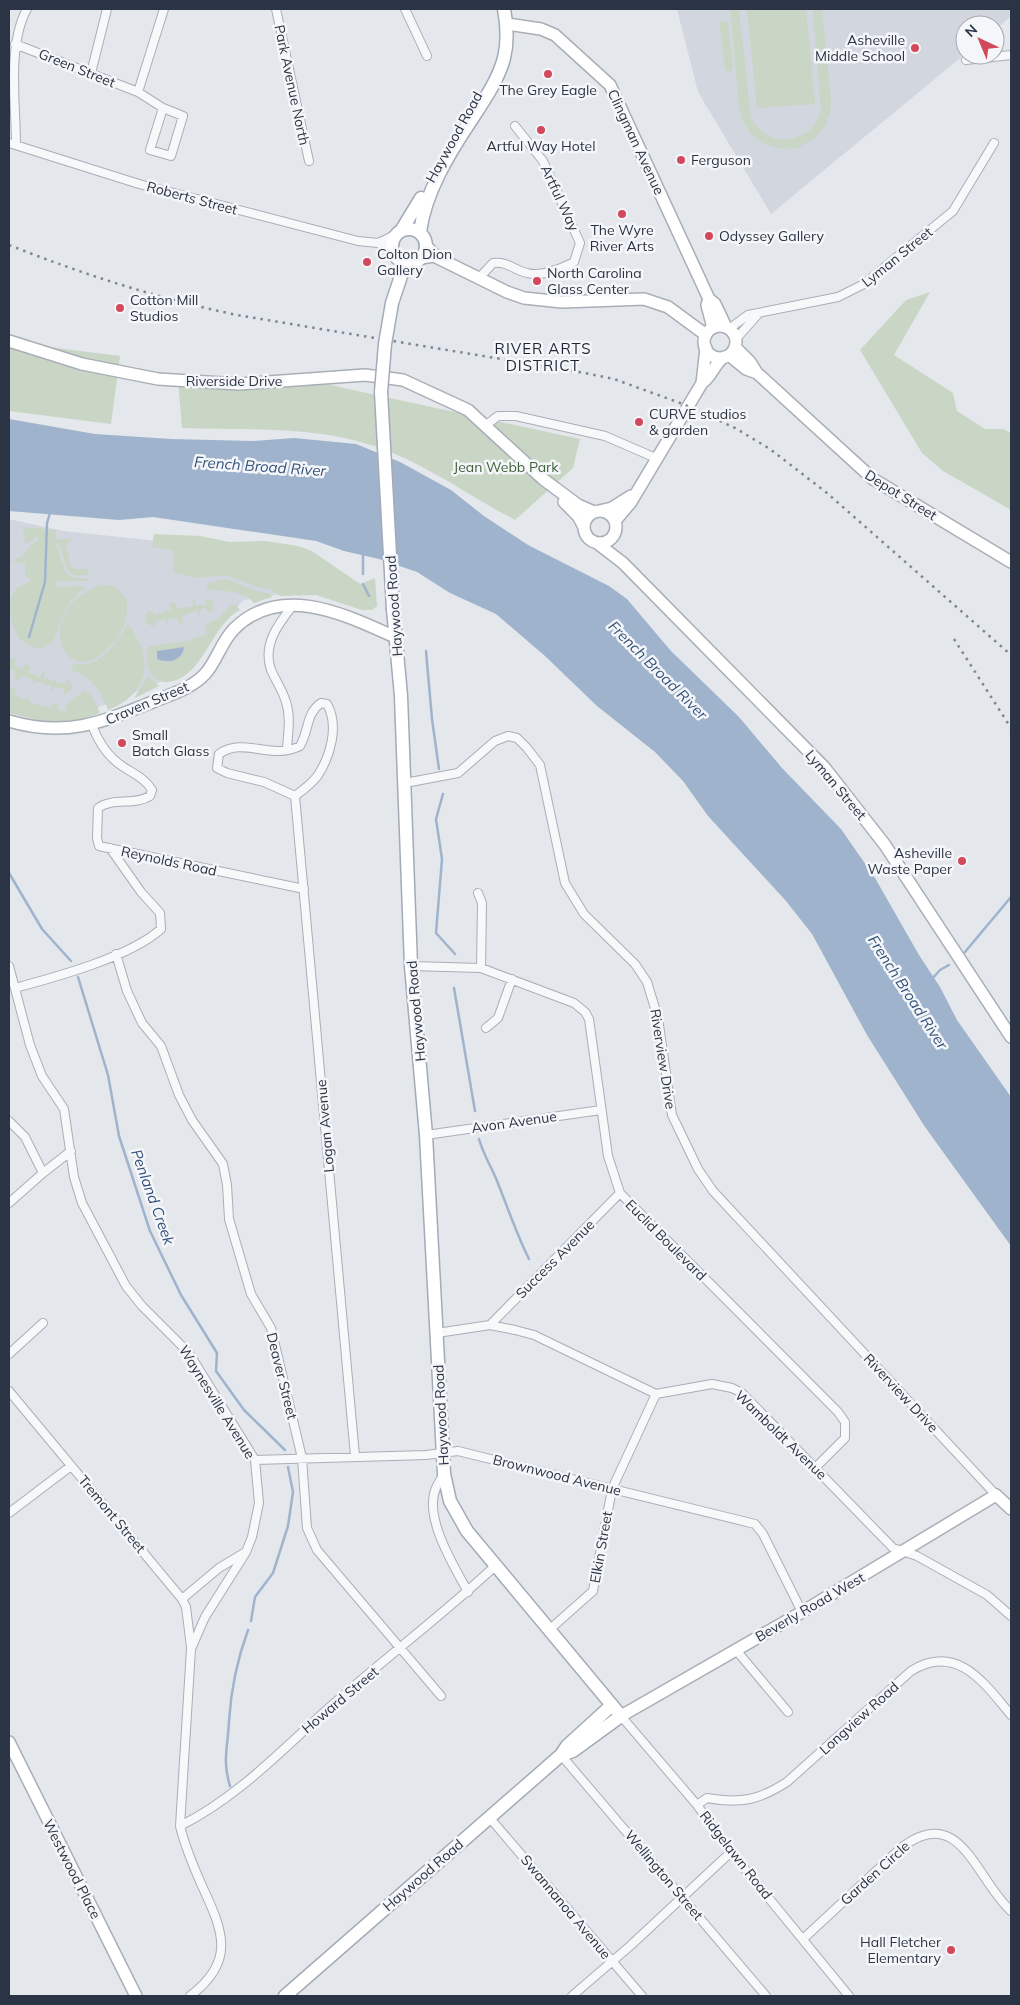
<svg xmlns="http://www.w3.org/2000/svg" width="1020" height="2005" viewBox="0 0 1020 2005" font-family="Mulish,sans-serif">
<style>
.built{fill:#d2d6de}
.green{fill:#c9d6c5;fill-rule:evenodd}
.water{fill:#9fb4cc}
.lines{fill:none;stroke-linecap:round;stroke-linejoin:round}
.stream{stroke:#9fb4cc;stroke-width:2.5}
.street-casing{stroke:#a9aeb7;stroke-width:10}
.secondary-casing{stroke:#a9aeb7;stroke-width:14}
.primary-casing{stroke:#a3abb8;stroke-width:15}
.street{stroke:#f7f8fa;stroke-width:8}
.secondary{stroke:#fff;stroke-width:11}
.primary{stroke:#fff;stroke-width:12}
.rail{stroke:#7d8696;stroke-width:2.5;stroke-dasharray:2.5 5;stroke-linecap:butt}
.primary-bridge-casing{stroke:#a3abb8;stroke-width:15;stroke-linecap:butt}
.primary-bridge{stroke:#fff;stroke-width:12}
.poi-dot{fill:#d1495b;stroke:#f4f6f9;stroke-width:2}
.labels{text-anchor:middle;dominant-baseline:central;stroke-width:5;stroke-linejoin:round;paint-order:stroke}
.poi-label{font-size:14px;fill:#2b3445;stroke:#f4f6f9;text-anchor:start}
.street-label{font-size:14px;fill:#2b3445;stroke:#f4f6f9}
.park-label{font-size:14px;fill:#3f6138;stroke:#f4f6f9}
.neighbourhood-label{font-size:15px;letter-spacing:1px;fill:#1d2536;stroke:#f4f6f9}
.water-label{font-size:15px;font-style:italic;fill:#34527a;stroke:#f4f6f9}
</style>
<rect width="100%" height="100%" fill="#e4e7ec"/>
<path class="built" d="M677,9h334v7l-16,14v-5h-30v29l-194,160 -73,-122z
M9,519l54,12 179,19 65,40 -63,10 -31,31 -26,40 -78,32 -31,12 -69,-7z"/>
<path class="green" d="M730,9h9l12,109c17,32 60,27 70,-7l-8,-102h9l9,90 -1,14 -5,13 -10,12 -18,10 -15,1 -20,-6 -11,-9 -8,-12 -4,-14z
M747,9h59l9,95 -58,4z
M728,21l5,50h-8l-6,-49z
M930,292l-36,63 59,38 4,18 28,18h18l8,4v77l-68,-39 -21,-18 -62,-103 46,-50z
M9,342l111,14 -9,68 -102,-13z
M178,380l138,2 264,57 -7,29 -58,52c-48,-25 -93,-59 -144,-75 -59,-19 -128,-15 -189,-17z
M23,527l33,3v10l17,-2 -7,6 4,18 -2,1 7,6h12l2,5c-29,9 -21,-21 -33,-32l-2,1c12,15 3,39 34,35l1,3h-33v6l26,-1 4,2c-22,13 -24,31 -32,52l-11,8c-27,3 -40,-35 -29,-56 5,-8 13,-7 18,-12l-7,-4v-12l-15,-4 11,-2 10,-13 7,-5 -2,-3 -9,7 -2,-1z
M154,534l46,2 29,6 36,-1 33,5 14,5 45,31 4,2 14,-6 2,28 -5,4h-10l-46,-15 -36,1 -10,-7 -16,-3 -28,-11 -30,3 -23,-6 1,-22 -22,-3z
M226,579l30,12 13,2 3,4 -18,6c-14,-14 -29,-11 -47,-14v-6z
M102,585l12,1 12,12c3,16 -2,32 -12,44 -50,61 -86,-35 -12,-57z
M193,599l2,1v5h11v-6h4l4,4v6l-5,4 -4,-5 -5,2v7l-3,-6 -15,5 2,7 -5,1 -2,-6 -9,2v6l-3,-6 -10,1 -1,6 -8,-4 -1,-7 5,-6 5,5 16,-5 -2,-6 5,-2 3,7 16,-3z
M231,605l6,1 3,4c-31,17 -35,66 -71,72 -18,3 -27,-23 -20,-36l38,-5 20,-7 -2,-9 13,-7zM184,647l-1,7c-8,7 -18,12 -27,4l1,-7z
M128,624c26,34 23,69 -20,86 -8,-21 -16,-32 -36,-40l1,-7c29,6 41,-19 55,-39z
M13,658l3,2 -2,5 8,4 4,-5 4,3 -2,5 12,5 3,-5 2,1 -2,5 10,3 2,-5 1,6 10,2 2,-5 4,5 -1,6 -7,5v-6l-9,-2 -4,6v-7l-15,-5 -4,5 1,-6 -11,-5 -3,5 -5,-2 2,-6 -5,-3 -2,3v-13z
M148,675l11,11 -24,12v-1z
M11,687l5,2 -2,6 12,5 3,-5v7l22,6 2,-5h5v7l7,2 2,-8 18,-14 7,6 8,17c-33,13 -58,9 -91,0v-22z"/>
<path class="water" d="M9,419l86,15 76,5 82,2 41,-3 62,6 44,18 51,28 33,26 44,29 81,41 18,13 44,52 68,66 43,51 59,61 34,49 44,77 21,32 17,33 54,77v149l-86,-119 -58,-92 -55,-101 -26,-33 -78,-85 -25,-35 -28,-29 -58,-46 -52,-50 -49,-42 -46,-21 -33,-21 -38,-13 -35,-8 -28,-10 -163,-24 -34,3 -110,-9z
M184,647c-1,14 -16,17 -27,12v-8z"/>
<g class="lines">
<path class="stream" d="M363,574v-21
M363,584l6,12
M29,637l16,-55 2,-59 3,-10
M426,651l6,68 7,50
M443,794l-7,25 6,40 -6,74 19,21
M9,873l33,56 29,32
M965,952l46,-55
M78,977l30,98 11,61 31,95 31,64 36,58 -1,18 28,39 41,40
M931,980l9,-10 9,-5
M454,988l21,123
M479,1139c5,18 14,30 20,47 10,25 18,49 30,73
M251,1621l4,-24 18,-24 15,-47 5,-34 -5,-25
M230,1786c-8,-25 -2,-40 -1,-65 2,-32 8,-61 19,-91"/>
<defs>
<path id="street" d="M276,9l33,152
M405,9l22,47
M15,44l123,48 25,16 20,8 -12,40 -21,-6 13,-42
M966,60l45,-5
M91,73l16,-64
M138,92l26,-83
M9,143l130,41 219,57 20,2 19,-9
M16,145c0,-41 -9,-100 11,-136
M378,243l15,8
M479,278l14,-15c14,-2 21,7 34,10 15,4 33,-4 47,-11l6,-19 -37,-82 -28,-35
M729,329l19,-14 90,-18 26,-13 89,-73 41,-68
M736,339l23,-26
M486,425l12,-9h18l89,20 53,23
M321,703l6,1c12,21 4,51 -9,71 -5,8 -15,15 -23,21l-31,-14 -37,-9 -10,-5 2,-14c25,-18 51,7 81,-8 9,-15 6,-33 21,-43z
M92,725c6,16 15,31 30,41 10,7 23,12 30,24l-2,6c-16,10 -37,1 -52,12l-1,30 2,8 205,43
M287,748c1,-15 4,-31 -1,-46 -3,-11 -10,-21 -15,-32 -9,-26 8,-47 23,-66
M405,783l53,-10 37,-32 13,-5 9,2 10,10 13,17 25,118 19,31 51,50 12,18 11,36 14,97 26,54 15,22 283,304
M295,796l60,660
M478,893l4,10 -1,65
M116,954l11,37 15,32 19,23 18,49 13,25 31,44 4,21 2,34 22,75 20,34 31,130 5,70 10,22 124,146
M9,966l21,79 12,31 22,33 10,68 8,26 44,83 16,20 47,47 66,107 4,43 -7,34 -6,15 -41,65 -14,32 -11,177c5,21 14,42 23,62 21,45 32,74 -13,108
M411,966l70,2 93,35 11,9 4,7 19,137 12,37 218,219 7,10v16l-30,30
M15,988c41,-11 115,-31 146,-59l-1,-16 -19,-21 -31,-44
M486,1028l12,-10 14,-39
M9,1121l16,16 18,36
M426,1135l175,-25
M9,1203l34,-30 28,-22
M490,1325l130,-132
M437,1333l53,-8 25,5 19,5 122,59 56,-10 20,4 10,5 151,155 24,8 70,39 24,21
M9,1354l34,-31
M9,1391l173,208 4,8 5,40
M255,1460l171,-5 32,-4 297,73 8,10 39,78
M444,1474c-3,5 -6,9 -8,14 -13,29 18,78 32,104
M9,1513l62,-47
M182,1599l37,-31 25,-15
M549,1630l44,-39 19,-102 44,-95
M736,1650l52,62
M621,1716l76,89 34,47 118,144
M561,1755l205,241
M697,1805l10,-7c34,6 52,2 80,-16l124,-111c46,-29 74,13 100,44
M489,1817l153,179
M180,1826c61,-30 108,-83 159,-127 51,-45 106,-86 156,-133
M803,1939l98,-91c59,-46 74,30 110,63
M572,1996l58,-50 101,-94"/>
<path id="secondary" d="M507,24l34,5 14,6 55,50 99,214 6,5 11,23
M426,246l12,12 69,34 17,6 38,4 82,-3 24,8 38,28
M421,258l13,-2
M709,299l-2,6 6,23
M704 342a16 16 0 1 1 32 0a16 16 0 1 1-32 0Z
M9,341l73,23 76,15 81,5 126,-9 38,5 65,30 75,69 35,26 16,7
M735,347l15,15 7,11 116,106 138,83
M729,355l17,14 11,4
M702,383l4,-35
M564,502l14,14 6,11
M584 527a16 16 0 1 1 32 0a16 16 0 1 1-32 0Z
M599,511l13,-3 19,-12
M615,521l16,-19 71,-119c10,-7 12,-19 22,-26
M597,543l26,20 201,204 61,78 126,192
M9,721c57,17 94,1 146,-20 17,-7 37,-13 50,-27 12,-13 16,-32 29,-45 47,-47 112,-14 163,9
M621,1716l181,-104 194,-117 15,14
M9,1742l127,254"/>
<path id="primary" d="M392 246a17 17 0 1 1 34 0a17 17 0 1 1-34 0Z
M401,231l20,-33
M420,232c5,-39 28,-77 50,-110 13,-20 28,-41 34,-64 4,-16 3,-33 0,-49
M393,609l8,87 10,270 15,169 18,339 6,27 17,30 154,185 -48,35 -12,4
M285,1996l276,-241 6,-9 45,-41"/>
</defs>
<use href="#street" class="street-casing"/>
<use href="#secondary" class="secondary-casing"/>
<use href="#primary" class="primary-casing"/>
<use href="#street" class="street"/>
<use href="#secondary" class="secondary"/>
<use href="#primary" class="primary"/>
<path class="rail" d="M9,245c76,30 148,53 228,70l348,58 29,6 69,25 52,24 35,21 57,44 184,162
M954,639l57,89"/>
<defs>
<path id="primary-bridge" d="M393,609l-12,-217 4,-48 7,-41 11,-33"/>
</defs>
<use href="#primary-bridge" class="primary-bridge-casing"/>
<use href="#primary-bridge" class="primary-bridge"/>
</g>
<g class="poi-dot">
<circle cx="915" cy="48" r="5"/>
<circle cx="548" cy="74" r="5"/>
<circle cx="541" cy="130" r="5"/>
<circle cx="681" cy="160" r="5"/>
<circle cx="622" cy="214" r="5"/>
<circle cx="709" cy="236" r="5"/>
<circle cx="367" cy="262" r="5"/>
<circle cx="537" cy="281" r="5"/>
<circle cx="120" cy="308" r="5"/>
<circle cx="639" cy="422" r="5"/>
<circle cx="122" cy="743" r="5"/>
<circle cx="962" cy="861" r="5"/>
<circle cx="951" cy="1950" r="5"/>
</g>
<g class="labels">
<g class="poi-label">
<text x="905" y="40" text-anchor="end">Asheville<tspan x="905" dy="16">Middle School</tspan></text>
<text x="548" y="90" text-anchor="middle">The Grey Eagle</text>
<text x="541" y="146" text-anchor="middle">Artful Way Hotel</text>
<text x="691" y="160">Ferguson</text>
<text x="622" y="230" text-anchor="middle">The Wyre<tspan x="622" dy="16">River Arts</tspan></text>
<text x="719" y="236">Odyssey Gallery</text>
<text x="377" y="254">Colton Dion<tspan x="377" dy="16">Gallery</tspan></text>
<text x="547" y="273">North Carolina<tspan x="547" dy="16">Glass Center</tspan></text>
<text x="130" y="300">Cotton Mill<tspan x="130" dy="16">Studios</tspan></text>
<text x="649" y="414">CURVE studios<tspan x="649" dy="16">&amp; garden</tspan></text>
<text x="132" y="735">Small<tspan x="132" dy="16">Batch Glass</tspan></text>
<text x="952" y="853" text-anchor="end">Asheville<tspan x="952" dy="16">Waste Paper</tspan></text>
<text x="941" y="1942" text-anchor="end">Hall Fletcher<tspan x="941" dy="16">Elementary</tspan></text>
</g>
<g class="street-label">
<text transform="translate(77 68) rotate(22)">Green Street</text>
<text transform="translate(292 85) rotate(78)">Park Avenue North</text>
<text transform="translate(454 137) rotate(-61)">Haywood Road</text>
<text transform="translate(636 142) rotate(65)">Clingman Avenue</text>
<text transform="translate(192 198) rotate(15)">Roberts Street</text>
<text transform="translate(560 198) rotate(65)">Artful Way</text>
<text transform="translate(897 257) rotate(-39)">Lyman Street</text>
<text x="234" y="381">Riverside Drive</text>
<text transform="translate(901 495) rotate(32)">Depot Street</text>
<text transform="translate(394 606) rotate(-94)">Haywood Road</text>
<text transform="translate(147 703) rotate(-23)">Craven Street</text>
<text transform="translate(836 785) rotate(50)">Lyman Street</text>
<text transform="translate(169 861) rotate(12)">Reynolds Road</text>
<text transform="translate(416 1011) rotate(-95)">Haywood Road</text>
<text transform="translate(663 1059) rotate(81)">Riverview Drive</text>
<text transform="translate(514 1122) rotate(-8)">Avon Avenue</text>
<text transform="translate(325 1126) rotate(-95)">Logan Avenue</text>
<text transform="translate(666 1240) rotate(45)">Euclid Boulevard</text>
<text transform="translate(555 1259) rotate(-45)">Success Avenue</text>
<text transform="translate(282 1376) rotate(76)">Deaver Street</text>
<text transform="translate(901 1393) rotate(47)">Riverview Drive</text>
<text transform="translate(217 1402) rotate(58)">Waynesville Avenue</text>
<text transform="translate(441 1415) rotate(-93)">Haywood Road</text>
<text transform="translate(781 1435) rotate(44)">Wamboldt Avenue</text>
<text transform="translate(557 1475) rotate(14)">Brownwood Avenue</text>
<text transform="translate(112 1514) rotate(50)">Tremont Street</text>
<text transform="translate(601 1547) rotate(-80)">Elkin Street</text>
<text transform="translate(810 1607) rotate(-30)">Beverly Road West</text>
<text transform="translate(340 1700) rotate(-40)">Howard Street</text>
<text transform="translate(859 1718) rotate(-42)">Longview Road</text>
<text transform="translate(736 1855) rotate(52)">Ridgelawn Road</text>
<text transform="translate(72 1869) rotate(63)">Westwood Place</text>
<text transform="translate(875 1873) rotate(-42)">Garden Circle</text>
<text transform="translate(423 1875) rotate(-41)">Haywood Road</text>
<text transform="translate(664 1875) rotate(50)">Wellington Street</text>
<text transform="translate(566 1907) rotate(50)">Swannanoa Avenue</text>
</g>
<g class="park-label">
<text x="506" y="467">Jean Webb Park</text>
</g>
<g class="neighbourhood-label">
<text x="543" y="348">RIVER ARTS<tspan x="543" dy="17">DISTRICT</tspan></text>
</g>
<g class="water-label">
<text transform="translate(260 466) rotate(4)">French Broad River</text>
<text transform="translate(658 670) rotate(45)">French Broad River</text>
<text transform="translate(908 992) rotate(57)">French Broad River</text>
<text transform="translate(153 1197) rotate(70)">Penland Creek</text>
</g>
</g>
<rect width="1020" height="2005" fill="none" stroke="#2b3445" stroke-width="20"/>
<g transform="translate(980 40) rotate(316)"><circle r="24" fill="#f4f6f9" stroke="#a4a8b1"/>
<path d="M0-4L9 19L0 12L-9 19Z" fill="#d1495b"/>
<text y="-8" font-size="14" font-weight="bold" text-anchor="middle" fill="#2b3445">N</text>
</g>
</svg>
